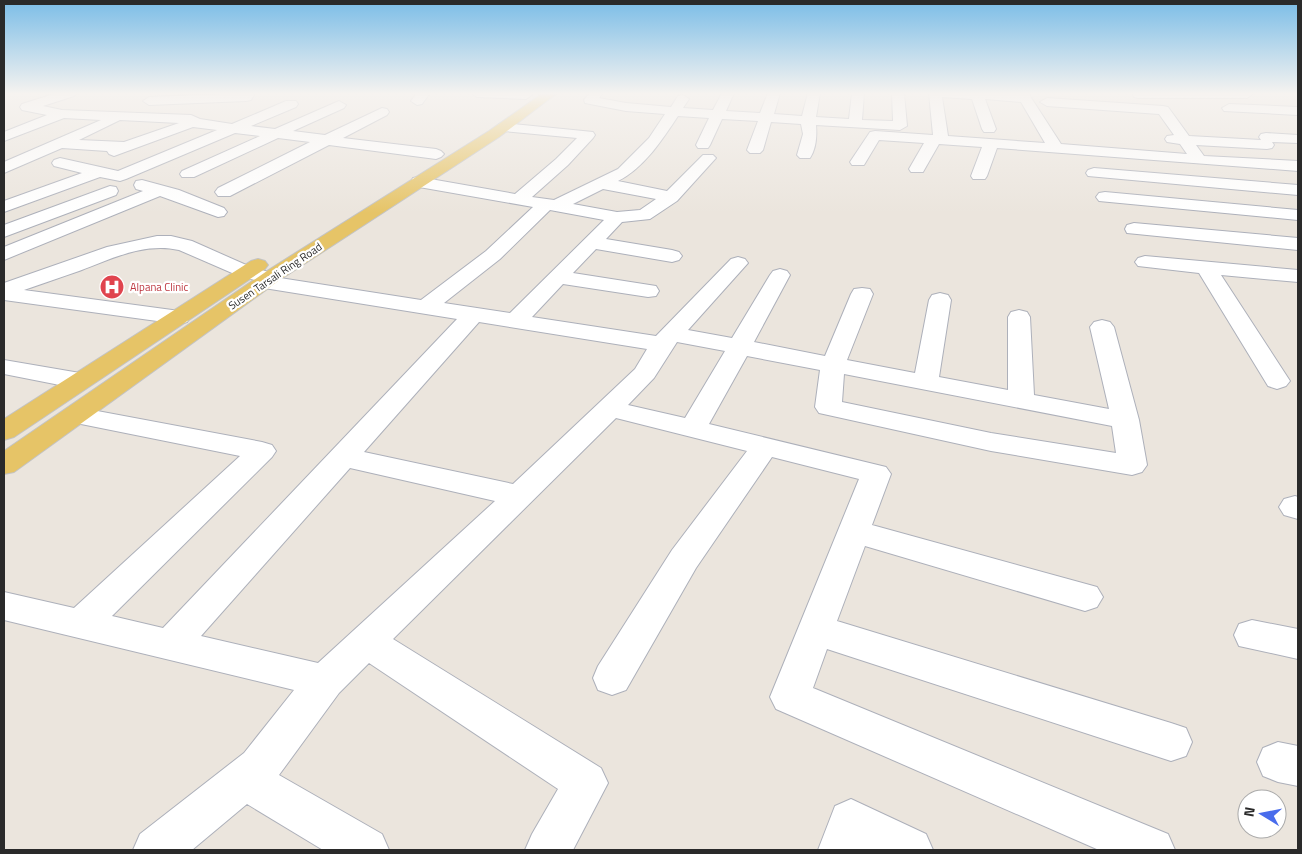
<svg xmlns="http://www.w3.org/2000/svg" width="1302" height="854" viewBox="0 0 1302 854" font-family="'Titillium Web',sans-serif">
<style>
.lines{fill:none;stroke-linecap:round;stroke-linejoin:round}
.minor-casing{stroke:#adb0ba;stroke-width:2}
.major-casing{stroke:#c3c3c3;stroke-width:2}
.minor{fill:#fff;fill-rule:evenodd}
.major{fill:#e6c467;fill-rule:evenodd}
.labels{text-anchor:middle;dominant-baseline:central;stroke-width:4.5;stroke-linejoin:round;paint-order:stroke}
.far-street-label{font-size:11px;fill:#2a2a2a;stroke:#fff}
.far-health-label{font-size:11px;fill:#be3a42;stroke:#fff;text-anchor:start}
</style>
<rect width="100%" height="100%" fill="#ebe5dd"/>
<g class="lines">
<defs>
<path id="minor" d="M57,93h19l-2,3 -31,10 19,4 129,5 9,4 32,5 54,-23h10l2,3 -2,3 -45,19 24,3 64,-28 7,4 -2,3 -51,23 32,4 57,-27 5,1 2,3 -2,3 -44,23 93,11 5,2 3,3 -3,3 -5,2 -107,-14 -99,51h-12l-3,-4 3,-4 92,-46 -32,-4 -84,39h-12l-2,-3 2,-3 78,-35 -25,-3 -109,46 -6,2 -20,-4 -96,35v-11l78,-28 -28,-7 -2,-3 2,-3 6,-2 58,13 99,-41 -24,-3 -79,29 -5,-2 -2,-3 -45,-3 -58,25v-11l97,-42 -37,-2 -60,23v-9l43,-17 -25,-5 -2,-3 2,-3zM120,120l59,3 -55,19 -45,-2z
M255,93l-4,7 -5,1 -97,4 -6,-4 6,-4z
M417,93h13l-8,11 -5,1 -6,-4z
M471,93h60l1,2 -6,4 -49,-2z
M590,93h13l-4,5 27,5 45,4 7,-11 5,-1 6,4 -6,9 30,2 9,-17h12l-8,18 34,2 8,-20h12l-6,21 28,2 6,-23h12l-4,24 33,2 3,-26h12l-2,27 31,1 -1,-28h12l3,33 -7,4 -84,-5c1,11 0,24 -6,33h-10l-3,-3 6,-21 -2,-10 -30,-2 -8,28 -3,3h-10l-3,-3 11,-29 -36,-2 -12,26 -2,3h-10l-2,-3 13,-27 -31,-2c-16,24 -34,52 -60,65l49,10 36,-36h10l3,3 -39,43 -27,18 -28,3 -16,17 66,11 7,2 3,4 -3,4 -7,2 -76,-13 -23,24 83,13 3,5 -3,5 -8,1 -85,-13 -31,33 124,19 75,-77 7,-2 7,2 3,4 -60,67 44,8 38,-63 3,-4 7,-2 7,2 3,4 -36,67 71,14 26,-62 3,-5 8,-1 8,1 3,5 -26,66 68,13 14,-73 3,-5 8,-2 8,2 3,5 -12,77 69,13v-73l3,-5 8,-2 8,2 3,5 4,78 75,14 -19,-82 4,-5 8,-2 8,2 4,5 25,93 8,45 -5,7 -10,3 -141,-24 -172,-38 -4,-6 5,-37 -73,-14 -38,68 177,43 5,7 -19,51 225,62 6,10 -6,10 -12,4 -220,-65 -28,75 334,102 15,5 6,14 -6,14 -15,5 -344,-112 -14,39 355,146 7,16h-76l-323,-141 -6,-12 89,-218 -87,-22 -76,111 -70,122 -14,5 -14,-5 -5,-12 5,-12 74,-116 75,-99 -131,-33 -223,221 208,129 7,15 -35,67h-48l7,-16 26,-45 -189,-126 -30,30 -60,82 103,59 7,16h-66l-76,-46 -55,46h-59l7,-16 104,-81 50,-63 -290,-70v-28l70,16 166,-152 -164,-33 -10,-2 -3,-6 3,-6 10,-2 186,35 10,3 4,6 -4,6 -160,159 51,12 294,-309 -193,-31 -7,-2 -4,-4 2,-2 -16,-4 -60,-26c-35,-8 -68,9 -100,21 -18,6 -37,13 -55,19l163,22 3,5 -3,5 -8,2 -175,-24v-17l103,-36 50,-11h14l21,5 61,27 24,6 3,4 141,22 65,-49 47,-44 -114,-20 -6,-1 -2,-4 2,-4 6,-1 96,17 41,-35 21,-21 -73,-7 -5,-1 -2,-3 2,-3 5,-1 89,9 2,3 -2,3 -25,27 -36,32 22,3 64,-31 31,-31 16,-24 -39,-3 -41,-8 -1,-3zM603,189l53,10 -16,11 -23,2 -44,-8zM550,210l54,10 -94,93 -66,-10 56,-44zM479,322l168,27 -12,20 -122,115 -149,-32zM677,342l48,9 -40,67 -57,-13 26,-27zM844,374l268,52 4,27 -125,-20 -149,-31zM350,468l145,33 -177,162 -117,-27z
M929,93h99l33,51 126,10 -7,-10 -13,-2 -2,-3 2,-3 7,-1 -15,-21 -112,-8 -7,-4 7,-4 116,8 5,1 21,29 72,4 -2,-3 2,-3 5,-1 32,2v8l-26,-1 2,3 -2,3 -5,1 -71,-4 8,11 94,5v10l-301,-23 -10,28 -2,3h-12l-2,-3 11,-29 -43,-3 -16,28h-12l-2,-3 15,-26 -45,-3 -15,25h-12l-2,-3 20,-30 5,-1 58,4zM942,97l30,2 10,30 2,3h10l2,-3 -11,-30 36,3 24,41 -97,-7z
M1132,93h121v1l-6,4h-109l-4,-1z
M1229,104l69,3v8l-74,-4 -2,-3z
M1094,168l204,17v10l-210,-19 -2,-3 2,-3z
M142,180l37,10 45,18 3,4 -3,4 -6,1 -58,-21 -156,64v-13l139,-56 -7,-2 -2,-4 2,-4z
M110,186l6,1 2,4 -2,4 -112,42v-12z
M1105,192l193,18v10l-199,-19 -3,-4 3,-4z
M1134,223l164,15v12l-171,-17 -2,-4 2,-4z
M1145,256l153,14v12l-77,-7 69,106 -4,5 -9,3 -9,-3 -69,-113 -61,-7 -3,-4 3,-4z
M4,360l76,13 9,3 4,5 -4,5 -9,3 -76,-15z
M1295,496l3,1v22l-14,-4 -5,-8 5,-8z
M1252,620l46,9v30l-59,-13 -5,-11 5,-11z
M1278,742l20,4v40l-20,-4 -15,-6 -6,-14 6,-14z
M851,799l75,35 7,16h-115l17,-44z"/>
<path id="major" d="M543,93h14l-58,44 -218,142 -267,193 -10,2v-23l263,-180 222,-140z
M258,259l7,2 3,4 -3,4 -251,168 -10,3v-21l247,-158z"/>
</defs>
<use href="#minor" class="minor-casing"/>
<use href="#major" class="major-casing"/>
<use href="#minor" class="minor"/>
<use href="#major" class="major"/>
</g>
<linearGradient id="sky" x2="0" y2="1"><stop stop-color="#7bbde7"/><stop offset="0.44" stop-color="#f6f3f0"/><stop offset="1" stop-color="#f6f3f0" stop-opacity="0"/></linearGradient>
<rect width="1302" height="213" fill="url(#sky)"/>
<defs>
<symbol id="hospital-disc" viewBox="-11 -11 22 22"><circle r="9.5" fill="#e0444e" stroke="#fff"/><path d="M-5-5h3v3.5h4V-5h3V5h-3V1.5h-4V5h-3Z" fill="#fff"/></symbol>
</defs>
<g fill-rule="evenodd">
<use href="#hospital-disc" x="98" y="273" width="28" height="28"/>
</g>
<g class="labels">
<g class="far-street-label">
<text transform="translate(275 276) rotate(-34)">Susen Tarsali Ring Road</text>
</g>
<g class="far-health-label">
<text x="130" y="287">Alpana Clinic</text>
</g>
</g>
<rect width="1302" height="854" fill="none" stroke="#2a2a2a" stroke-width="10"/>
<g transform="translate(1262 814) rotate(280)"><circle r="24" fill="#ffffff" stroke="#aaaaaa"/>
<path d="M0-4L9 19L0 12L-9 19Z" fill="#496cec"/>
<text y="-8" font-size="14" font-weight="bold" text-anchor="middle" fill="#2a2a2a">N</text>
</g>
</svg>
